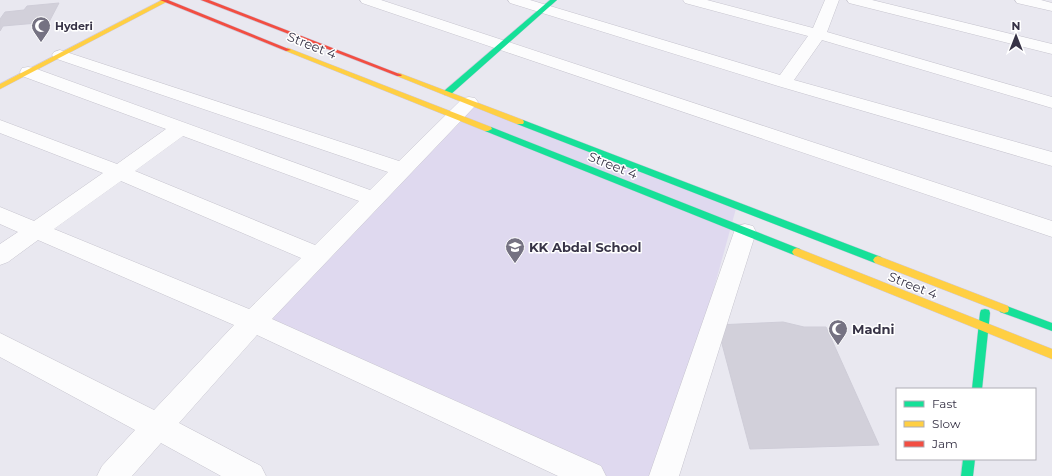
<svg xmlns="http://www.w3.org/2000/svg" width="1052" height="476" viewBox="0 0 1052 476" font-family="Montserrat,sans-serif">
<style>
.education{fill:#dfd9ef}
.building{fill:#d2d0da;stroke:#cfcdd8}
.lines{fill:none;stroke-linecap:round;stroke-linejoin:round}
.street-casing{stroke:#c6c4ce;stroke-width:1}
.fast-casing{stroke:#cfc9dc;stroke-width:1}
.slow-casing{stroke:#cfc9dc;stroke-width:1}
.jam-casing{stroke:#cfc9dc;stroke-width:1}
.street{fill:#fcfcfd;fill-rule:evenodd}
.fast{fill:#16e098;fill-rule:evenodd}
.slow{fill:#ffcf43;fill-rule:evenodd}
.jam{fill:#f24e42;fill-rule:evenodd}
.labels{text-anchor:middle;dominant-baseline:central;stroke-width:3;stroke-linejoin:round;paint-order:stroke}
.far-poi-label{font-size:11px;font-weight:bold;fill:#373346;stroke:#fff;text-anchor:start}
.street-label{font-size:13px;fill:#373346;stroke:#fff}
.poi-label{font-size:13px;font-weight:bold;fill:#373346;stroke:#fff;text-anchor:start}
</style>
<rect width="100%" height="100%" fill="#e9e8f0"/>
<path class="education" d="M469,102l268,103 -75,271h-89l-320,-154z"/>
<path class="building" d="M59,3l-10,19 -46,4 -3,5v-12l5,-7 19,-2 3,-4z
M783,322l21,5h22l53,118 -129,4 -33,-124z"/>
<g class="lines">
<defs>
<path id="street" d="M360,0h21l671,221v16l-690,-234z
M508,0h22l250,75 28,-39 -123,-33 -2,-3h24l106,28 12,-28h14l-12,32 225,65v11l-230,-68 -28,40 258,72v14l-274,-80 -268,-83z
M847,0h25l180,44v10l-203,-51z
M1015,0h26l11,3v8l-35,-8z
M60,50l339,111 64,-63 6,-1 6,1 3,4 -3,4 -203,213 329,147 5,10h-48l-301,-141 -78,88 82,43 5,10h-45l-60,-33 -29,33h-35l5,-10 33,-36 -135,-73v-24l154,77 80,-85 -196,-85 -30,22 -8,3v-21l18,-12 -18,-8v-17l34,14 69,-48 -103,-40v-13l117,44 49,-35 -144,-53 -2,-4 2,-4 6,-1 6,1 336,122 18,-18 -334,-114 -2,-3 2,-3zM183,136l176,65 -44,44 -180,-74zM121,181l180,77 -52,51 -195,-80z
M745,224l8,2 3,6 -77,244h-30l85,-244 3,-6z"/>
<path id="fast" d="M550,0h7l-107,95h-6v-4z
M517,120h6l358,137 2,3 -2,3h-6l-358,-139z
M485,127h6l309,122 2,3 -2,3h-6l-309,-124z
M1004,305l48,18v8l-52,-19 -1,-3 1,-3z
M985,309l4,1 1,3 -8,76h-10l8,-76 1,-3z
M963,459h12l-2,17h-12z"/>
<path id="slow" d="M162,0h8l-170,89v-5z
M288,48l203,79 1,2 -4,2h-3l-199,-80 -1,-1z
M399,73l124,47 1,2 -1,2h-6l-120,-48v-2z
M797,248l255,101v10l-258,-104 -2,-3 2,-3z
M878,256l130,50 1,3 -1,3 -4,1 -129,-50 -2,-3 2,-3z"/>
<path id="jam" d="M160,0h8l123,50 -5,1z
M201,0h8l193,75 -1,1h-4z"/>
</defs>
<use href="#street" class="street-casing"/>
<use href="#fast" class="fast-casing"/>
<use href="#slow" class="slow-casing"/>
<use href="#jam" class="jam-casing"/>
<use href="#street" class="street"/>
<use href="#fast" class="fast"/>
<use href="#slow" class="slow"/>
<use href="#jam" class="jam"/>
</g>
<defs>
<symbol id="mosque-pin" viewBox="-11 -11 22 30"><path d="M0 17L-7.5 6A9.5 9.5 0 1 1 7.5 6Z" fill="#757282" stroke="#fff"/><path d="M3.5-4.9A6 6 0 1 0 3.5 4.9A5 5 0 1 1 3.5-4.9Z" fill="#fff"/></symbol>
<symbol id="school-pin" viewBox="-11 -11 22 30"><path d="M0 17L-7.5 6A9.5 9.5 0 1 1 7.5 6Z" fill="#757282" stroke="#fff"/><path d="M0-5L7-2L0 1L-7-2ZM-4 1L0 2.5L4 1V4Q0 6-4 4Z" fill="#fff"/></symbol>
</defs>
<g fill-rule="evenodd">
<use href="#mosque-pin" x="30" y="15" width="22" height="30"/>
<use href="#school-pin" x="504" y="236" width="22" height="30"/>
<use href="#mosque-pin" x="827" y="318" width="22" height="30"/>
</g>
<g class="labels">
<g class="far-poi-label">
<text x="55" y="26">Hyderi</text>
</g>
<g class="street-label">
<text transform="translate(312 45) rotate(22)">Street 4</text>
<text transform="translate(613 165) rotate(22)">Street 4</text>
<text transform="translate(913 285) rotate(22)">Street 4</text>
</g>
<g class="poi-label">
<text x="529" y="247">KK Abdal School</text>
<text x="852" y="329">Madni</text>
</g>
</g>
<rect x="896" y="388" width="140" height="72" fill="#ffffff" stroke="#afadb5"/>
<rect x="904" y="401" width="20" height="6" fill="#16e098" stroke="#afadb5"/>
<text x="932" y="408" font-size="12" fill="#373346">Fast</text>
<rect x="904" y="421" width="20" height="6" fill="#ffcf43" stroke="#afadb5"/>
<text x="932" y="428" font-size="12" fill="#373346">Slow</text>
<rect x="904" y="441" width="20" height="6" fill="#f24e42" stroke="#afadb5"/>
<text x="932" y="448" font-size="12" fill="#373346">Jam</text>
<g transform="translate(1016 36)" stroke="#ffffff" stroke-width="3" paint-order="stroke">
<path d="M0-3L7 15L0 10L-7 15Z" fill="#373346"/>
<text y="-6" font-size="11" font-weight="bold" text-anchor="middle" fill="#373346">N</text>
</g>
</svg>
